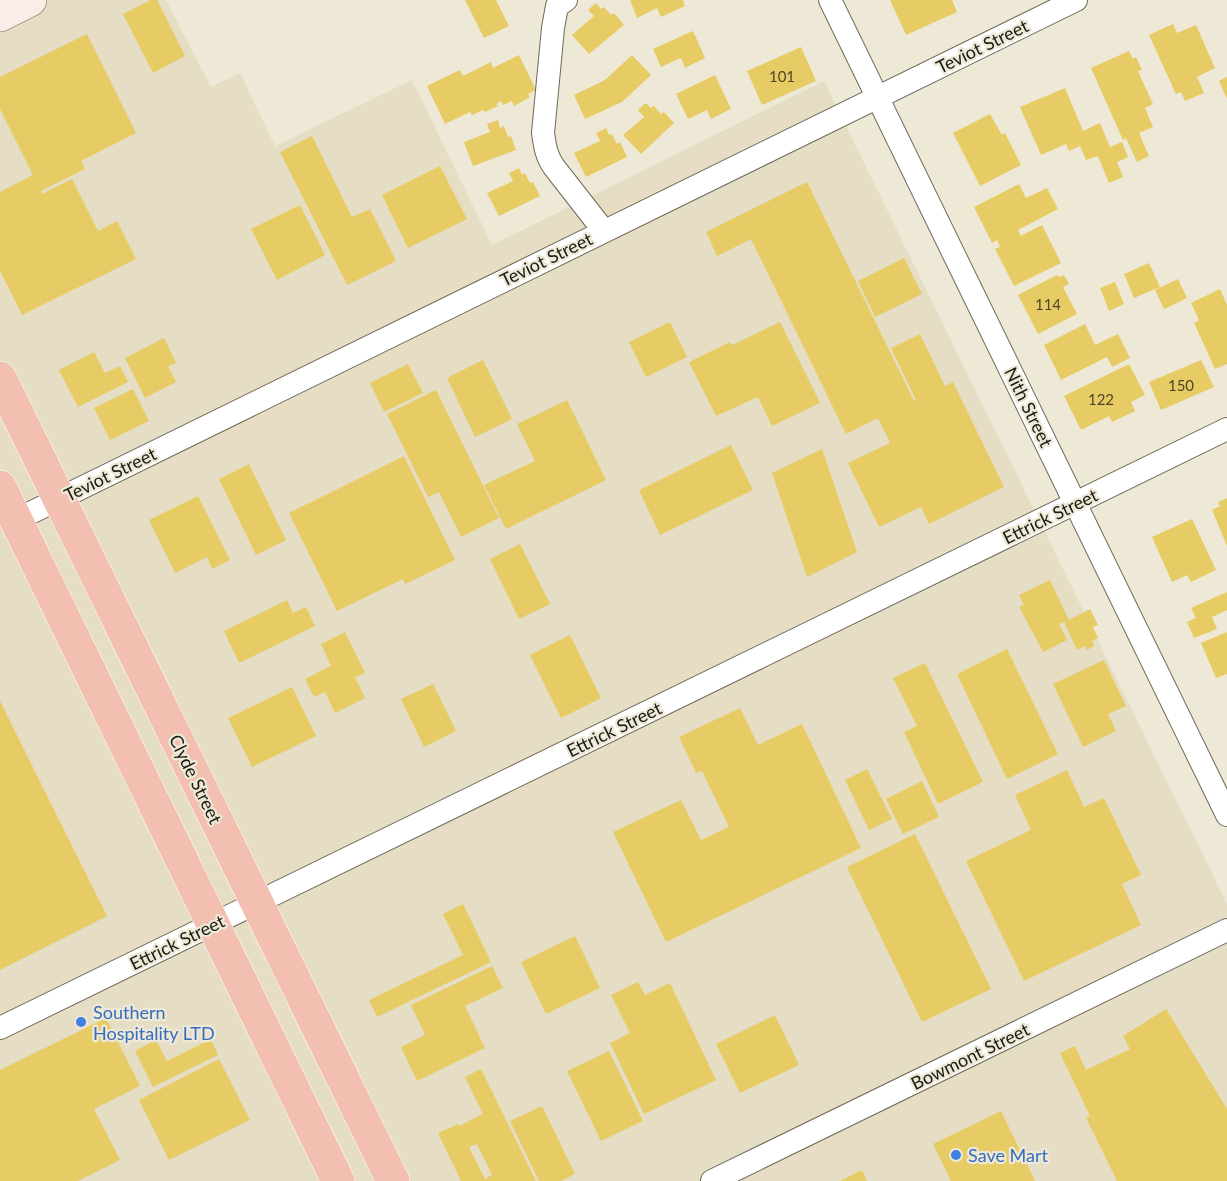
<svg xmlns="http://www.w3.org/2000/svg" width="1227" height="1181" viewBox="0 0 1227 1181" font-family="Lato,sans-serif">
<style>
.built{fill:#e5dec4}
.building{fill:#e7cb64;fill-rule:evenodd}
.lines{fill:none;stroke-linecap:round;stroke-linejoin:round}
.street-casing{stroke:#6e6959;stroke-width:24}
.secondary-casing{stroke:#6e6959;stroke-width:34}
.highway-casing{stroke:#fff;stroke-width:34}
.street{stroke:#fff;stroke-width:22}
.secondary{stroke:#fbece8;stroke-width:33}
.highway{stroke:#f2bfb1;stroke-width:33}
.shop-dot{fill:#3f7fe0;stroke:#eee9d6;stroke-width:2}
.labels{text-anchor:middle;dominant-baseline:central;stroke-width:4.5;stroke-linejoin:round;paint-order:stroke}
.number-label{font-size:15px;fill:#4e4627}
.street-label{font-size:18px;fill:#1b1a13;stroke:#eee9d6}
.shop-label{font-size:18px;fill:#366cbe;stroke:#eee9d6;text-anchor:start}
</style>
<rect width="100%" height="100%" fill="#eee9d6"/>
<path class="built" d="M0,0h166l45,87 29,-14 35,73 137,-66 80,165 332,-164 403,823v277h-1227z"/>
<path class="building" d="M151,0h6l28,56 -32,17 -30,-59z
M465,0h31l13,26 -25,12z
M630,0h53l2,6 -24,11 -4,-9 -20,10z
M890,0h62l5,12 -51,23z
M596,3l5,6 3,-2 7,8 3,-2 10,12 -35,29 -17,-19 22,-19 -6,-6z
M1173,24l4,9 19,-8 19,43 -18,9 7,16 -19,8 -4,-9 -5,2 -27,-59z
M693,31l12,27 -20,10 -4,-10 -20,9 -8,-18z
M87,34l49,99 -55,28 4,8 -44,22 1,3 30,-15 26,52 19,-10 19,38 -114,56 -22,-44v-79l33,-17 -33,-66v-32z
M801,47l15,34 -54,24 -15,-34z
M1129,51l4,8 3,-2 6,13 -4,1 15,33 -8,4 8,19 -14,6 10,23 -12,6 -11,-24 -3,2 -32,-72z
M519,55l17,35 -8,4 2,3 -16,9 -2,-5 -9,4 -2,-4 -5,3 2,2 -13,6 -2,-2 -11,5 -2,-3 -25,12 -18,-38 33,-16 3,6 28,-14 2,6z
M632,55l19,20 -29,27 -37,17 -11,-24 31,-15z
M715,75l16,34 -20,10 -4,-9 -19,9 -12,-25z
M1227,77v22l-8,-18z
M1065,88l18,43 17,-8 10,24 12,-5 6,15 -11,5 6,15 -14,6 -11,-27 -12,4 -6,-14 -11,5 -3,-7 -25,11 -21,-48z
M646,103l5,5 3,-2 7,8 3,-2 10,11 -33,31 -18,-19 21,-18 -6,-7z
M990,114l12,21 3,-2 16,32 -41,21 -27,-53z
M498,120l2,8 4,-2 4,11 3,-1 5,14 -43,16 -9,-24 26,-10 -3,-8z
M606,128l3,7 3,-1 5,10 3,-2 7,15 -41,20 -12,-24 26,-12 -4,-8z
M312,136l40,81 18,-8 26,52 -49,24 -67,-133z
M440,166l27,53 -59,29 -26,-53z
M519,168l3,7 3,-2 5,10 3,-1 7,14 -41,20 -12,-23 26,-12 -4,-8z
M807,182l107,219 2,-1 -25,-52 29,-14 25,52 8,-4 51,105 -75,37 -8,-17 -42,20 -31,-64 42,-20 -12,-25 -32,16 -95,-195 -34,17 -11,-24z
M1019,184l7,14 21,-10 11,21 -40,21 3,6 21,-11 19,38 -47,23 -19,-37 5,-2 -3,-7 -5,3 -18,-36z
M300,205l25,50 -48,25 -26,-51z
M904,258l18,36 -47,23 -17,-36z
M1149,263l11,24 -26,11 -10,-24z
M1057,275l2,2 5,-2 5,9 -6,3 14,27 -39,20 -20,-39z
M1178,279l9,19 -23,11 -9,-19z
M1115,282l9,22 -15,7 -9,-23z
M1220,289l7,16v59l-12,5 -21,-46 5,-3 -8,-17z
M670,322l17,35 -41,20 -17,-35z
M780,322l40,81 -48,23 -14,-29 -42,19 -27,-54 41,-20 2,3z
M1085,324l10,21 23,-11 12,24 -18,9 -5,-10 -46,23 -17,-35z
M164,338l12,25 -8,3 8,16 -31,16 -20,-40z
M94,352l11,21 15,-7 8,16 -50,25 -19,-37z
M483,360l29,59 -37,18 -28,-59z
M1201,360l13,27 -53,23 -12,-28z
M408,364l15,29 -39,19 -14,-29z
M1129,364l16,31 -14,7 4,9 -23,11 -3,-6 -28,14 -17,-34z
M133,389l16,32 -39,19 -16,-32z
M436,390l63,128 -38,19 -22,-45 -11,5 -41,-83z
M567,400l39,80 -100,49 -22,-44 51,-24 -18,-37z
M731,445l22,45 -93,45 -21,-45z
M822,449l35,103 -50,25 -35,-104z
M404,456l51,104 -50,24 -2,-5 -66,32 -48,-98z
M249,464l37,76 -30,15 -37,-76z
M198,496l32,64 -18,9 -5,-12 -32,16 -26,-53z
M1227,498v48l-15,-36 8,-4 -2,-4z
M1192,519l24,51 -25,12 -4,-7 -15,7 -20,-45z
M520,544l30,60 -31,15 -29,-60z
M1050,580l19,40 21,-11 8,16 -5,2 5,11 -6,3 2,5 -7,4 -2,-4 -8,4 -13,-28 -5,2 8,16 -24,12 -24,-45 5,-2 -5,-10z
M1227,592v18l-15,7 5,12 -23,9 -7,-16 9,-4 -5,-10z
M287,600l6,13 13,-6 9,19 -76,37 -15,-32z
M345,632l20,41 -10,4 10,21 -30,15 -10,-21 -11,5 -9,-18 26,-13 -10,-22z
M1227,632v42l-11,4 -15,-35z
M570,635l31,63 -40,20 -31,-63z
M1007,649l51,105 -51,25 -50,-105z
M1104,660l22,46 -18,8 8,17 -33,16 -30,-63z
M925,663l58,119 -45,22 -34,-72 13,-6 -24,-48z
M433,684l23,47 -32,16 -23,-48z
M292,687l24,49 -64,31 -24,-49z
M0,701l107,215 -107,54z
M740,708l18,37 44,-21 59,124 -195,94 -53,-110 68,-32 20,40 28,-13 -27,-56 -6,2 -17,-36z
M867,769l25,50 -23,11 -24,-50z
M1067,770l17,37 20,-9 37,77 -19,9 19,41 -117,56 -58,-120 65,-31 -16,-35z
M922,781l17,36 -36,17 -17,-35z
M915,834l76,155 -69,33 -75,-155z
M463,904l28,58 -114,55 -8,-17 94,-45 -20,-41z
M575,936l25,52 -54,26 -25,-52z
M492,966l11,22 -38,18 20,42 -68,33 -16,-34 24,-12 -14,-30z
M638,982l7,13 25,-12 46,97 -72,34 -34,-71 20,-10 -19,-38z
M1166,1009l61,100v72h-110l-31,-63 4,-2 -30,-63 15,-7 11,24 44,-21 -7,-13z
M775,1015l24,50 -59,28 -24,-49z
M106,1018l34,68 -46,23 26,51 -42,21h-78v-111z
M211,1039l7,16 -65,32 -18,-36 21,-11 11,21z
M609,1051l34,70 -42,20 -34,-70z
M219,1059l31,61 -81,40 -30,-60z
M481,1069l29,59 26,53h-75l-23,-48 20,-9 1,2 24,-12 -18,-37zM477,1144l15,31 -7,4 -16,-32z
M542,1106l33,68 -14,7h-22l-29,-60z
M1001,1111l34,70h-84l-18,-37z
M862,1170l5,11h-27z"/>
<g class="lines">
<defs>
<path id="street" d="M566,0l-9,6 -4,22 -10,105c2,13 3,23 11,34l50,64
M830,0l397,815
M16,520l1060,-520
M0,1028l1227,-599
M712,1181l515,-251"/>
<path id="secondary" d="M0,15l30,-15"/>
<path id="highway" d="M0,378l393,803
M0,487l338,694"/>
</defs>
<use href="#street" class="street-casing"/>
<use href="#secondary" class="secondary-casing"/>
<use href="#highway" class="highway-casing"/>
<use href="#street" class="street"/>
<use href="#secondary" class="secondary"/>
<use href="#highway" class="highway"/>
</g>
<g class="shop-dot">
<circle cx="81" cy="1022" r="6"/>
<circle cx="956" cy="1155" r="6"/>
</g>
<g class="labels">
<g class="number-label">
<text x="782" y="76">101</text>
<text x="1048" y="304">114</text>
<text x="1181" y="385">150</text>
<text x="1101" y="399">122</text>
</g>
<g class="street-label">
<text transform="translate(982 46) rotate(-26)">Teviot Street</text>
<text transform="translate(546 259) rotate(-26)">Teviot Street</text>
<text transform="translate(1029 407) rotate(64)">Nith Street</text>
<text transform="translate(110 474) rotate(-26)">Teviot Street</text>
<text transform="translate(1050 516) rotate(-26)">Ettrick Street</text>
<text transform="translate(614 729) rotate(-26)">Ettrick Street</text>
<text transform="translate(196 779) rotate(64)">Clyde Street</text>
<text transform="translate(177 942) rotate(-26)">Ettrick Street</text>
<text transform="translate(970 1056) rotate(-26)">Bowmont Street</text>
</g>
<g class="shop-label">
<text x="93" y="1012">Southern<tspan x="93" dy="21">Hospitality LTD</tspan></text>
<text x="968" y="1155">Save Mart</text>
</g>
</g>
</svg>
